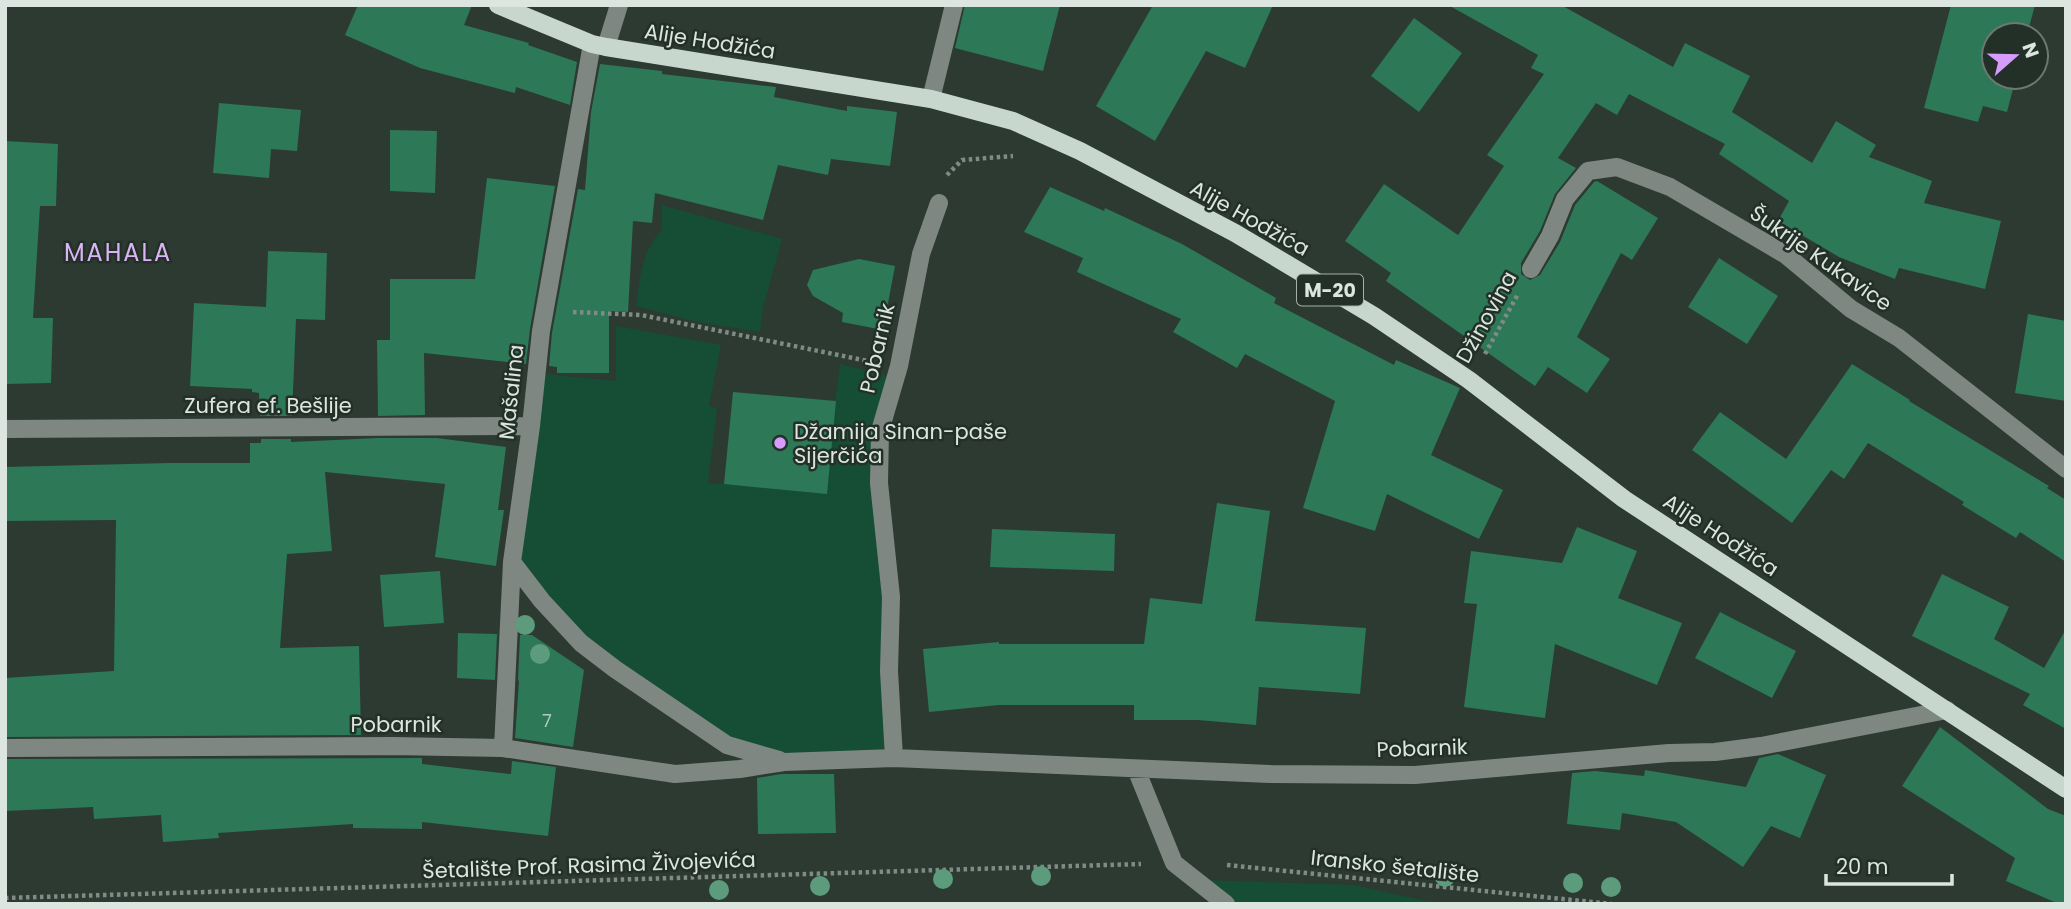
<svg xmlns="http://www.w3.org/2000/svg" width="2071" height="909" viewBox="0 0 2071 909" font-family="Poppins,sans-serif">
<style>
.green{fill:#154e35}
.building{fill:#2d7856}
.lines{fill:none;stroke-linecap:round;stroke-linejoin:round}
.path{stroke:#7f8b84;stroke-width:4.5;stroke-dasharray:3.5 3.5;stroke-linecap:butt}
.minor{stroke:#7f8783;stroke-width:18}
.major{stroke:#c8d7ce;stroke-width:18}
.tree{fill:#5c9b7c}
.poi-dot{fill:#d59cfb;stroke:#223028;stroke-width:2.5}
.labels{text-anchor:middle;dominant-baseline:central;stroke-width:5;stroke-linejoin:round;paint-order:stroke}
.number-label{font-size:18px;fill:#b0cabd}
.shield{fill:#223028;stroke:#a4afa8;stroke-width:2}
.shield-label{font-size:19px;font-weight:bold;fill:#dce5df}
.street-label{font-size:21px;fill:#dce5df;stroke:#223028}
.poi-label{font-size:21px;fill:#dce5df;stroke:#223028;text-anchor:start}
.quarter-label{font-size:24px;letter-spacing:2px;fill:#dbb4f6;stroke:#223028}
</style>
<rect width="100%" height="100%" fill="#2c3a32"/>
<path class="green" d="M662,205l120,34 -19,69 -3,24 -62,-10 -62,-16c4,-29 5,-54 26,-76z
M616,326l105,19 -12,61 8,2 -9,75 16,1 111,-82 5,-38 49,12 -5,160 3,222 -103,4 -57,-17 -112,-76 -103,-107 24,-189 80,8z
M1203,880l150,5 69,15 34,4h-224z"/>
<path class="building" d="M358,5h114l-8,20 65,18 -1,2 49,17 -7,43 -54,-18 -1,6 -95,-25 -75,-33z
M965,5h95l-17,66 -88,-23z
M1153,5h120l-28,63 -39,-17 -51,90 -59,-35z
M1448,5h113l112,62 12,-24 65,33 -18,36 80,51 24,-42 40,24 -7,12 63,24 -8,22 77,18 -16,68 -86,-21 -4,11 -56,-22 -61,-36 11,-20 -70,-47 6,-10 -96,-50 -12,21 -21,-12 -38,55 18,10 -21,26 -15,37 -19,32v11l9,6 10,-5 20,-33 15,-37 19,-23 3,-1 61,37 -26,42 -11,-7 -44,84 33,22 -23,34 -39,-26 -13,19 -149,-105 5,-8 -46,-32 39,-57 74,51 46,-69 -17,-11 57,-81 -13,-6 7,-13z
M1951,5h84l-8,30h-33v42h22l-9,35 -24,-6 -5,16 -54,-14z
M1414,18l48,35 -43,59 -48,-36z
M600,64l62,7v3l114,13 -2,10 73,14v-5l50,6 -7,54 -59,-7 -3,16 -50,-10 -15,55 -108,-27 -3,30 -19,-2 -5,91 -19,-1v62h-52v-6l-8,-1 3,-33 26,-144 7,1 6,-78z
M219,103l82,7 -4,41 -26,-2 -2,29 -56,-5z
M390,130l47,1 -2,62 -45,-2z
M5,141l53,3 -2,62h-16l-7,112h20l-2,65 -46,1z
M487,178l68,8 -25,143 -4,35 -102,-11 1,62 -47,1 -1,-76h13v-61h85z
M1050,187l54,24 1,-3 77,36 94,54 -2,5 120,62 2,-5 64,28 -29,67 72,35 -24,49 -92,-45 -12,37 -72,-23 32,-107 -90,-47 -8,14 -64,-36 8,-13 -104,-47 6,-14 -59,-26z
M268,251l59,2 -2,67 -29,-1 -4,97h-32l-1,-23 -7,-1v-3l-62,-3 4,-83 72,4z
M1719,258l59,38 -31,48 -59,-37z
M859,259l36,7 -12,64 -41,-8 1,-9 -30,-17 -6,-11 6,-15z
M2028,314l38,7v80l-51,-8z
M1852,364l58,36 -1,1 140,85 -2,2 19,12v62l-46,-30 -4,6 -54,-33 2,-3 -96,-59 -24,36 -13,-9 -39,53 -100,-73 28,-38 66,47z
M733,392l103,9 -9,93 -103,-10z
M378,438h59l69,9 -8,63h6l-8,56 -61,-9 10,-73 -120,-12 7,79 -45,3 -7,94 79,-2 2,89 -356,2v-59l109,-7 2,-151 -111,1v-54l165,-4h80v-20h11v-4h30v3z
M1217,503l53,8 -15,110 111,7 -6,66 -101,-7 -3,38 -58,-5h-64v-15h-135l-70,7 -6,-63 76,-7v2h145l6,-46 52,6z
M1577,527l60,24 -19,47 64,25 -25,62 -102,-41 -10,74 -81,-11 13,-103 -13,-1 7,-52 91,12z
M992,529l123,5 -1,37 -124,-4z
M440,571l4,52 -60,4 -4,-52z
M1942,574l67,33 -15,32 50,29 22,-39v100l-43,-24 7,-11 -118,-58z
M1720,612l76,39 -24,47 -77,-40z
M458,633l39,1 -2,46 -38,-2z
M520,635h12l52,35 -11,77 -58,-9 4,-57 -1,-1z
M1940,727l108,82 18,7v88h-7l-53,-23 9,-23 -113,-72z
M1778,754l48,21 -26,63 -29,-12 -28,41 -67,-45 -54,-9 -2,17 -53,-6 5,-51 23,-2 49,5 1,-6 101,17 13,-29z
M422,758v6l89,10 1,-13 44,6 -8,69 -126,-14v7l-69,-1v-4l-135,9 1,5 -56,4 -2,-27 -67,4 -1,-12 -88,4v-52z
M781,774h53l2,59 -78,1 -1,-56z"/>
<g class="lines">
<path class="path" d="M947,175l15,-15 51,-4
M573,312l68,3 227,46
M1485,354l33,-60
M1227,865l385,39
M5,898l1136,-34"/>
<path class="minor" d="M606,47l13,-42
M931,99l23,-94
M1531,269l19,-33 15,-37 23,-28 29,-4 53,20 116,68 65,54 48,29 167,131
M5,429l526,-3
M512,562l30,39 39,42 34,26 112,76 52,15
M5,748l388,-2 110,2 172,26 65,-5 44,-7 110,-4 376,16 145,1 254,-22 46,-1 46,-6 186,-36
M503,748l9,-186 19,-136 10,-95 51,-287
M894,758l-5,-87 2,-74 -12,-114 1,-52 19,-65 22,-112 18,-51
M1136,769l38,94 52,41"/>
<path class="major" d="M498,5l94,39 14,3 325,52 82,22 67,30 155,82 139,83 95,64 155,119 442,290"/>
</g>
<g class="tree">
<circle cx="525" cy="625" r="10"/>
<circle cx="540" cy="654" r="10"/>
<circle cx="1041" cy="876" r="10"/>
<circle cx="1445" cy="877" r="10"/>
<circle cx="943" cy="879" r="10"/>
<circle cx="1573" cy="883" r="10"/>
<circle cx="820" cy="886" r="10"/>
<circle cx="1611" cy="887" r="10"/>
<circle cx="719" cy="890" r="10"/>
</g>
<circle class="poi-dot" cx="780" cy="443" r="7"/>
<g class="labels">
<g class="number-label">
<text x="547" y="720">7</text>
</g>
<rect class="shield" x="1297" y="274.5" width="66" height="31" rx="5"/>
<g class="shield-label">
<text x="1330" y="290">M-20</text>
</g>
<g class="street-label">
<text transform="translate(710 41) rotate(9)">Alije Hodžića</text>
<text transform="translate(1250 218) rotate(29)">Alije Hodžića</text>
<text transform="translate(1821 258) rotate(35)">Šukrije Kukavice</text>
<text transform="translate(1486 317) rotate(-61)">Džinovina</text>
<text transform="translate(877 348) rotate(-77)">Pobarnik</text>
<text transform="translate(511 392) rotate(-84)">Mašalina</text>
<text x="268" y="405">Zufera ef. Bešlije</text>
<text transform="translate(1721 535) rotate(33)">Alije Hodžića</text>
<text x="396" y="724">Pobarnik</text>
<text transform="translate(1422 748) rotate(-2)">Pobarnik</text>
<text transform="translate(589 865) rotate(-2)">Šetalište Prof. Rasima Živojevića</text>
<text transform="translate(1395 866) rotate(6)">Iransko šetalište</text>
</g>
<g class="poi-label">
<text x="794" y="431">Džamija Sinan-paše<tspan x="794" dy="24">Sijerčića</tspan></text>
</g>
<g class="quarter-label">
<text x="118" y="252">MAHALA</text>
</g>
</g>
<rect width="2071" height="909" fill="none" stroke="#dce5df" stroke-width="14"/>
<g transform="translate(2015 56) rotate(70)"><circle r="33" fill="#223028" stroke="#6c7871" stroke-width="2"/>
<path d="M0-5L12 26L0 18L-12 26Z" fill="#d59cfb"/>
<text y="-10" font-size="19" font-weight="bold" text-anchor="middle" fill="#dce5df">N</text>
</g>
<path d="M1826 874v10h126v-10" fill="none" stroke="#dce5df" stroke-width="3.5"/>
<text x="1836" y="874" font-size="21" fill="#dce5df" stroke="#223028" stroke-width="5" paint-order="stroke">20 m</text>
</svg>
